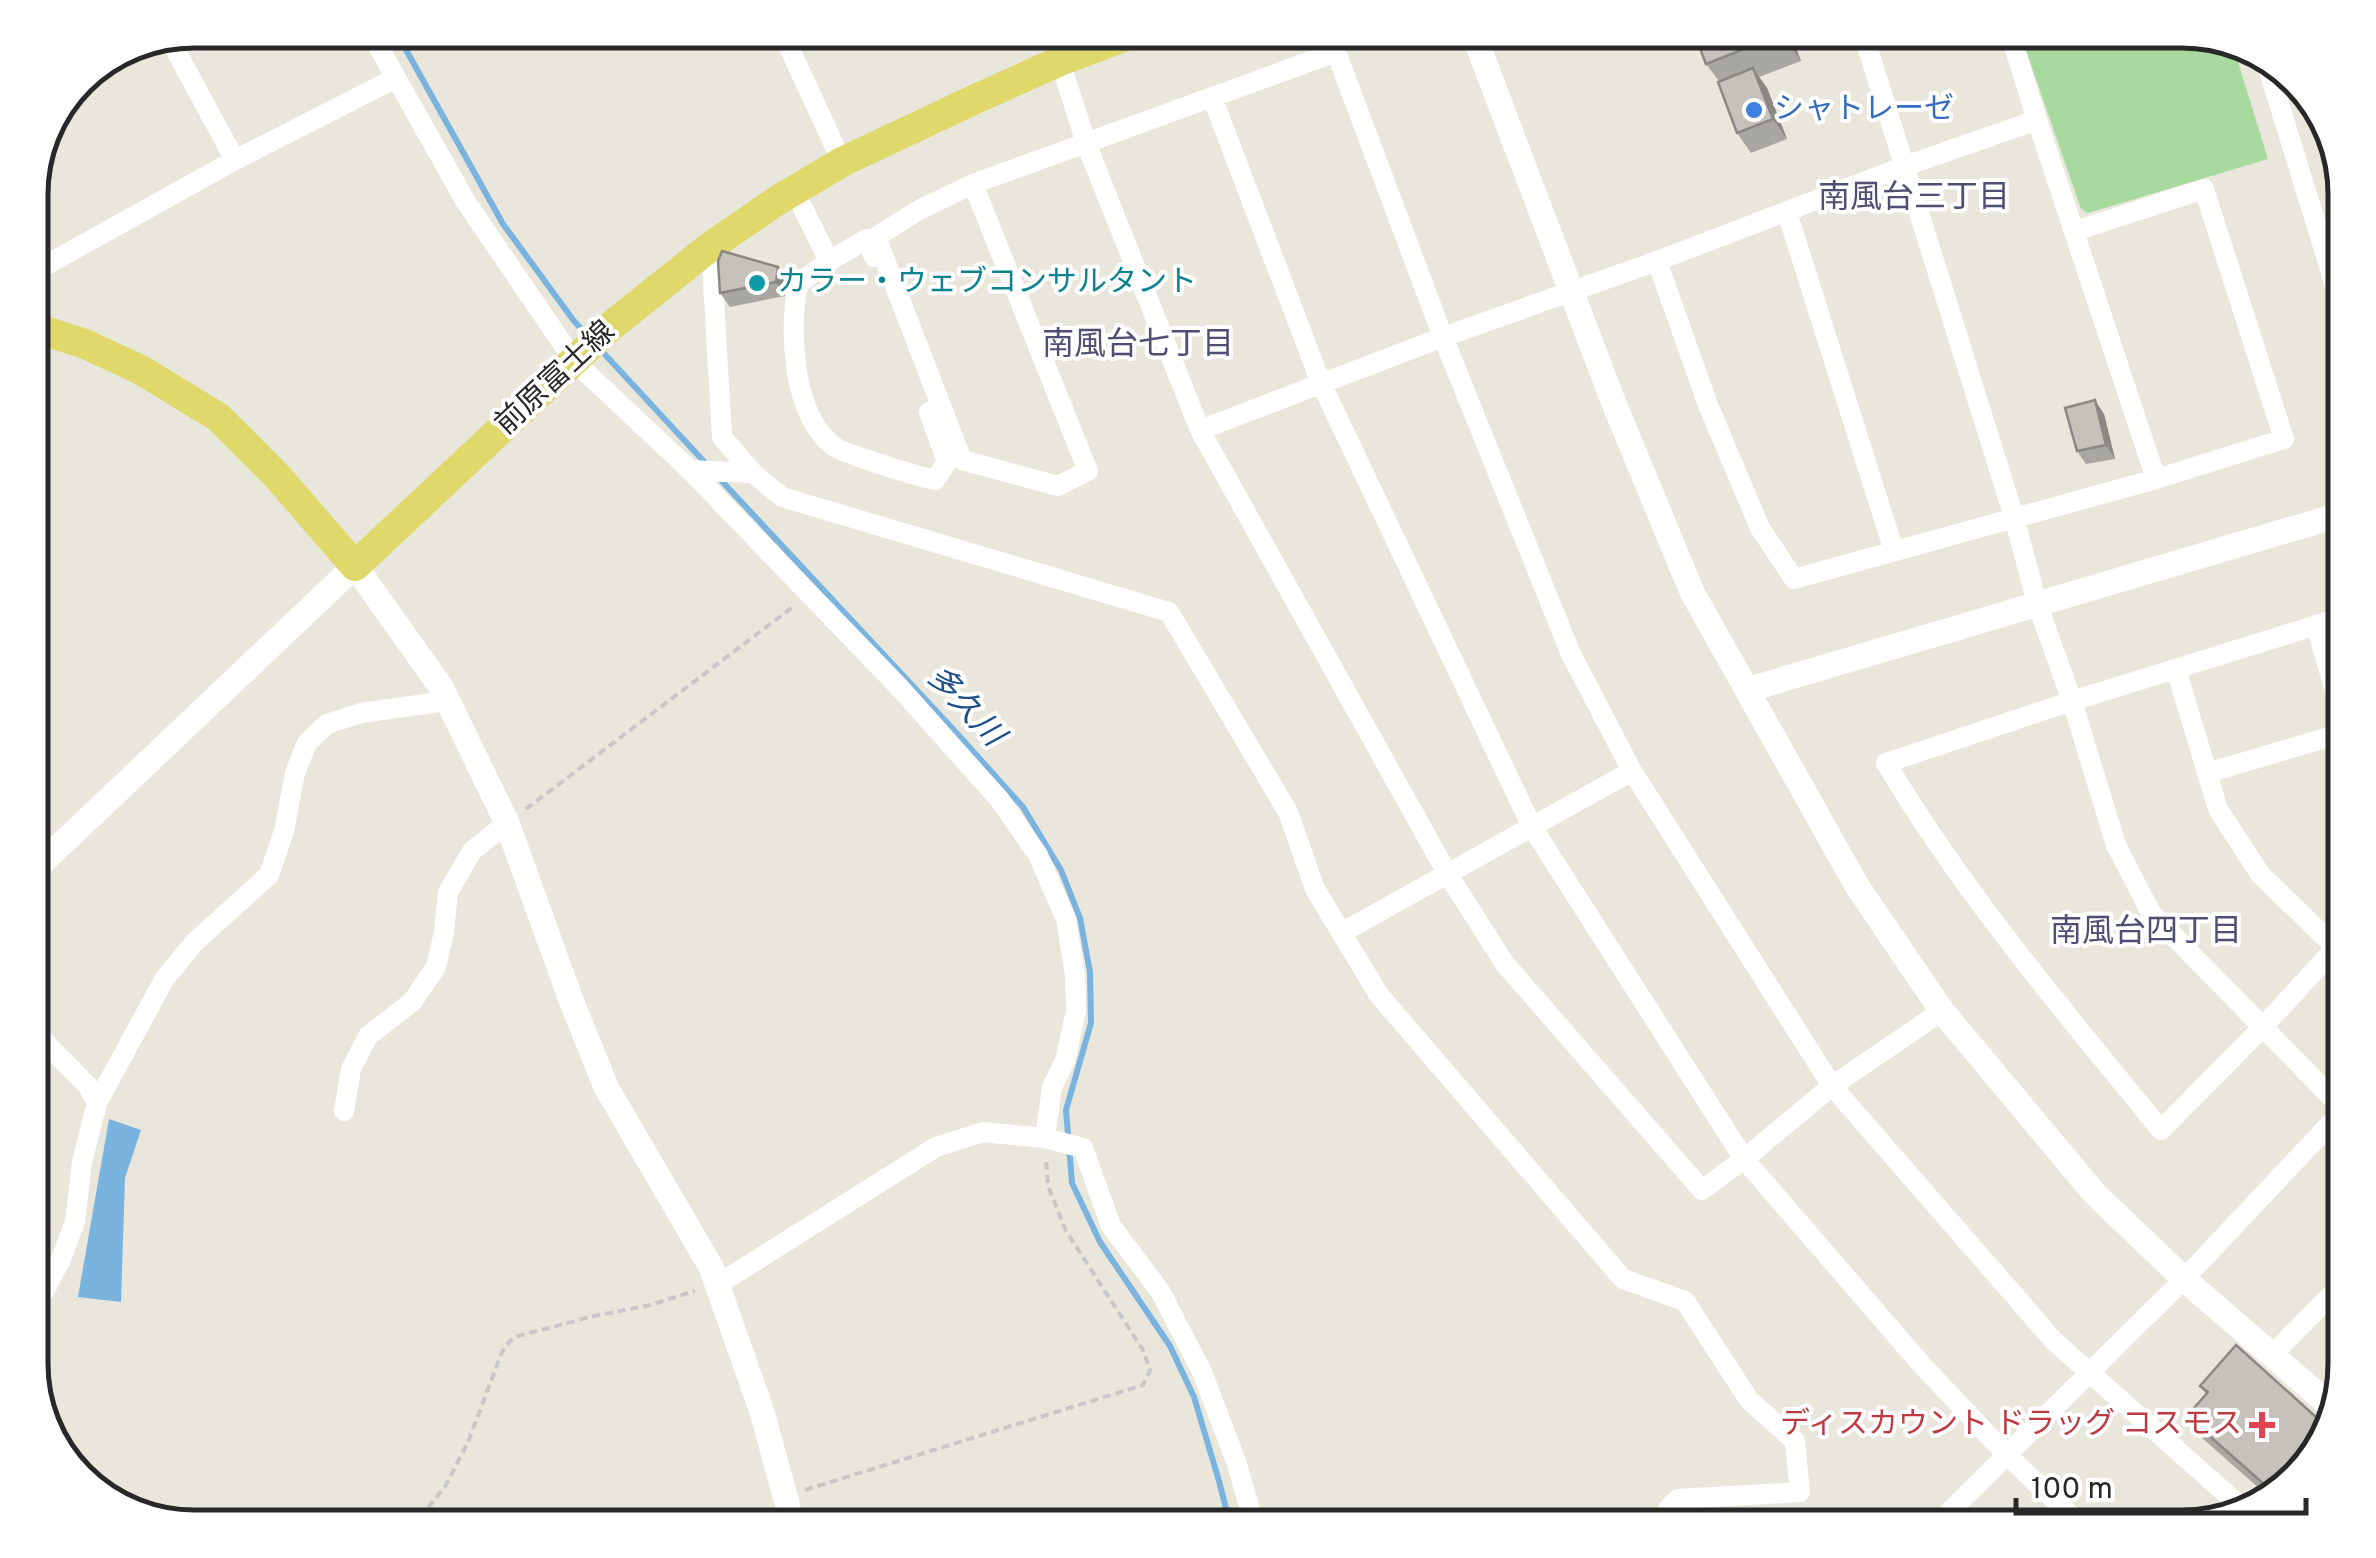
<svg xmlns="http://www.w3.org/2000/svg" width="2376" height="1558" viewBox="0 0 2376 1558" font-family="Overpass,'Noto Sans JP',sans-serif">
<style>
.green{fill:#a8d99e}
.water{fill:#7bb3df}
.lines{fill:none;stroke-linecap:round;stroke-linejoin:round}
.stream{stroke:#7bb3df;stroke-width:6}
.path{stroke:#c7c7c7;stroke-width:4;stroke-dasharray:8 5;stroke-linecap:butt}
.minor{stroke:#fff;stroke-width:20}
.tertiary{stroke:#fff;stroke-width:25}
.primary{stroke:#dfd86b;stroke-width:30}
.wall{fill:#a9a7a1}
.shaded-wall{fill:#8a8883}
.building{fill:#c5c2bb;stroke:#8a8883;stroke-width:2.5}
.shop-dot{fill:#3f7fe0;stroke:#fff;stroke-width:4}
.culture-dot{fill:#0f9aa8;stroke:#fff;stroke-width:4}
.health-dot{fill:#e0444e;stroke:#fff;stroke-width:4}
.labels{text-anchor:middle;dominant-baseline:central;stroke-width:8;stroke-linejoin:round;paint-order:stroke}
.shop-label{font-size:30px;fill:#366cbe;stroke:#fff;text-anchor:start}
.culture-label{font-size:30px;fill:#0d838f;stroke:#fff;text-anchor:start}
.street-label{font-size:30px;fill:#282828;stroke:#fff}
.health-label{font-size:30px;fill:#be3a42;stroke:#fff;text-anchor:end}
.neighbourhood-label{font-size:32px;fill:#4f4f73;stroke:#fff}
.water-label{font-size:32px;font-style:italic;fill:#1d5088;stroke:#fff}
.rim{fill:none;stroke:#282828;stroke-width:5}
</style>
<rect width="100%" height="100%" fill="#e9e6dc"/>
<path class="green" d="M2019,30h163l51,16 35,113 -180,54 -7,-4z"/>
<path class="water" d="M109,1119l32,11 -16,48 -4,124 -43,-5z"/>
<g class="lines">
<path class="stream" d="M395,30l108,194 71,97 12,13
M598,347l111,120
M717,476l236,253 70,78 38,63 19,48 10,54 1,51 -25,87 6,73 28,59 70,104 24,51 25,84 12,47"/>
<path class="path" d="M526,809l268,-203
M805,1490l338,-105 7,-14 -7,-21 -77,-119 -18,-45 -2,-28
M1773,1513l3,15
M412,1528l34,-43 22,-43 34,-90 8,-11 8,-5 76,-20 56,-11 45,-14"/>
<path class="minor" d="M369,30l97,172 109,160 115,108 210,218 100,112 38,55 28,64 9,56 1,36 -11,50 -13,26 -7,51
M781,30l61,132
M1050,30l36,113 114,287 247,443 58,91 197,226 42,-31 88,-73 110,-75
M1862,30l152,487 23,86 35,98 44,144 35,68 195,199
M2009,30l28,90 119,359
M170,40l65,120
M2264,55l82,266
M1212,97l109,286 211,444 212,332 178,206 85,90 77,73
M973,184l115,287 -30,15 -96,-26 -86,-223 43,-27 54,-26 363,-132 107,285 128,317 61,117 200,315 222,255 194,172
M794,190l35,71 -31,23c-9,46 -6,128 34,161 11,9 85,31 103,35l12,-18 -18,-50
M1787,212l107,339
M711,246l11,191 31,36 29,24 387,115 119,200 27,77 64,106 244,284 62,22 64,99 46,41 5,51 -122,7 -9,9 -9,20
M829,261l38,-22 7,18
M1657,261l51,144 52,123 34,51 362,-100 128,-40 -80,-250 -129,42
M30,274l205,-114 161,-82
M1200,430l243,-93 214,-76 248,-95 132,-46
M690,470l63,3
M2346,616l-274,85 -186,62c79,132 178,248 275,367l101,-102 78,-85 6,-12
M2316,625l30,105
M2176,669l42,140 42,65 76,74
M2207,773l139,-41
M1341,933l291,-162
M30,1027l58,59 9,17 -15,59 -7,60 -14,37 -16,31 -15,22
M97,1103l68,-125 30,-36 74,-67 15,-44 11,-58 12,-30 20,-19 34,-11 86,-12
M344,1111l7,-42 17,-33 44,-34 24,-35 8,-35 4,-40 24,-41 35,-28
M717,1285l219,-138 47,-15 62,6 38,10 28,78 49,65 42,81 35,92 18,64
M2272,1355l74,-75
M1933,1528l251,-249 162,-172"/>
<path class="tertiary" d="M1472,30l141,371 79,191 165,294 85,125 153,183 89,85 149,129
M1747,690l599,-177
M30,874l325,-308 86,121 66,136 64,177 35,87 105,180 51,145 25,91 4,25"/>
<path class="primary" d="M30,326l55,18 56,26 77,47 59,59 78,90 256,-240 100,-80 67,-46 64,-38 127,-60 91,-41 82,-31"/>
</g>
<path class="wall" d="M1693,30h96l12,31 -42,16 8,11 20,51 -36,14 -14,-20 -18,-52 -13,-17z
M778,267l9,14 -2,15 -55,11 -10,-14z
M2104,414l11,45 -29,5 -9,-13z
M2200,1386l118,70 -48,42 -69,-61 -14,-21 19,-22z"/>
<path class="shaded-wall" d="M1780,30h9l12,31 -19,-27z
M1753,68l14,20 20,51 -14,-20z
M778,267l9,14 -2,15 -9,-14z
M2095,400l9,14 11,45 -9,-14z
M2321,1447l-3,9 -21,18z"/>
<path class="building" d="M1693,30h87l2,4 -76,30z
M1753,68l20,51 -36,14 -19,-51z
M722,251l56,16 -2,15 -56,11 -2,-32z
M2095,400l11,45 -29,6 -12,-43z
M2236,1345l91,82 -6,20 -24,27 -22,20 -88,-78 21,-24 -8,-6z"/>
<circle class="shop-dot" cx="1754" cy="110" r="10"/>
<circle class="culture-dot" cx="757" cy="283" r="10"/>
<path class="health-dot" d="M2257 1410h10v10h10v10h-10v10h-10v-10h-10v-10h10z"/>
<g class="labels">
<g class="shop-label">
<text x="1774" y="110">シャトレーゼ</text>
</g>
<g class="culture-label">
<text x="777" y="283">カラー・ウェブコンサルタント</text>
</g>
<g class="street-label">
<text transform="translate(556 379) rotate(-43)">前原富士線</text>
</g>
<g class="health-label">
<text x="2242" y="1425">ディスカウント ドラッグ コスモス</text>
</g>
<g class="neighbourhood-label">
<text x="1914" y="199">南風台三丁目</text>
<text x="1138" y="346">南風台七丁目</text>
<text x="2146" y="933">南風台四丁目</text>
</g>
<g class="water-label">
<text transform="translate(964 707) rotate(47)">多久川</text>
</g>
</g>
<path d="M0 0H2376V1558H0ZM194 48H2182A146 146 0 0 1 2328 194V1364A146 146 0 0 1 2182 1510H194A146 146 0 0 1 48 1364V194A146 146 0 0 1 194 48Z" fill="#fff" fill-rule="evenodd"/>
<path class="rim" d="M194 48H2182A146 146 0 0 1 2328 194V1364A146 146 0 0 1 2182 1510H194A146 146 0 0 1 48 1364V194A146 146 0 0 1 194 48Z"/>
<path d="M2016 1498v15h290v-15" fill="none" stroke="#282828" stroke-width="5"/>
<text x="2031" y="1498" font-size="30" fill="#282828" stroke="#ffffff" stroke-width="8" paint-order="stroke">100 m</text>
</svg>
